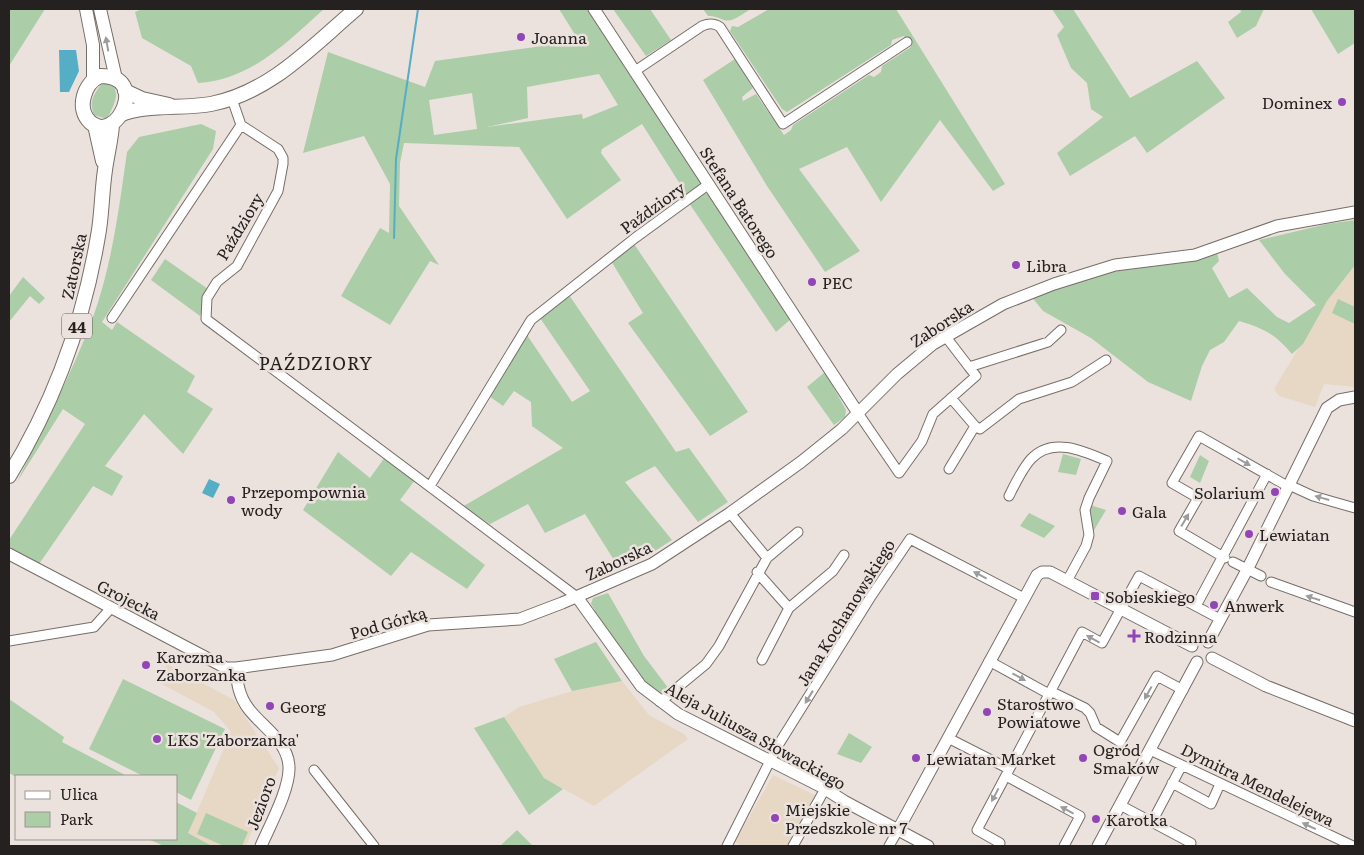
<svg xmlns="http://www.w3.org/2000/svg" width="1364" height="855" viewBox="0 0 1364 855" font-family="Literata,serif">
<style>
.education{fill:#e6d8c5}
.green{fill:#abcda7;fill-rule:evenodd}
.water{fill:#55adc6}
.lines{fill:none;stroke-linecap:round;stroke-linejoin:round}
.stream{stroke:#55adc6;stroke-width:2}
.minor-casing{stroke:#776d69;stroke-width:11}
.tertiary-casing{stroke:#776d69;stroke-width:13}
.secondary-casing{stroke:#776d69;stroke-width:14}
.primary-casing{stroke:#776d69;stroke-width:16}
.minor{stroke:#fff;stroke-width:9}
.tertiary{stroke:#fff;stroke-width:11}
.secondary{stroke:#fff;stroke-width:12}
.primary{stroke:#fff;stroke-width:14}
.oneway{fill:#9d9b9b}
.poi-dot{fill:#9145b6;stroke:#ece2dd;stroke-width:2}
.labels{text-anchor:middle;dominant-baseline:central;stroke-width:5;stroke-linejoin:round;paint-order:stroke}
.shield{fill:#ece2dd;stroke:#615b59;stroke-width:1}
.shield-label{font-size:15px;font-weight:bold;fill:#252120}
.poi-label{font-size:16px;fill:#252120;stroke:#ece2dd;text-anchor:start}
.street-label{font-size:16px;fill:#252120;stroke:#ece2dd}
.neighbourhood-label{font-size:18px;letter-spacing:1px;fill:#252120;stroke:#ece2dd}
</style>
<rect width="100%" height="100%" fill="#ece2dd"/>
<path class="education" d="M1355,265v122l-31,-3 -9,23 -36,-11 -5,-7 53,-88z
M167,664l67,36 45,68 -33,78h-34l-24,-13 43,-101 -17,-20 -56,-30z
M622,681l27,34 35,19 4,5 -94,67 -50,-28 -40,-61 15,-10 53,-16z
M773,775l42,20 -28,51h-44l-8,-4z"/>
<path class="green" d="M9,9h36l-36,57z
M142,9h182c-37,33 -73,71 -126,74l-7,-17 -49,-28 -7,-26z
M559,9h30l114,174 -16,12 -45,-71 -40,25 -1,4 20,27 -54,39 -48,-72 -115,-4 -4,20 -1,43 40,59 -9,-4 -40,64 -49,-29 39,-68 9,5 1,-49 -26,-48 -61,17 25,-101 97,35 10,-26 144,-20zM599,74l19,31 -35,14 -1,-5 -95,13 41,-9 -1,-31zM472,93l5,36 -43,6 -5,-35z
M613,9h37l21,31 -25,16z
M703,9h48c-8,4 -18,14 -27,11 -6,-2 -9,-4 -16,-4z
M769,9h127l109,175 -12,7 -53,-71 -59,82 -34,-55 -48,22 61,82 -35,21 -58,-86 -64,-106 32,-21 18,29 -11,9 1,4 13,-7 28,41 7,-5 2,-5 76,-50 5,2 7,-5 1,-6 29,-19 -7,-11 -12,4 -1,5 -104,67 -5,-3 -52,-78 2,-5 6,1z
M1052,9h21l57,89 67,-37 28,37 -78,55 -12,-17 -65,40 -13,-23 46,-36 -12,-8 -4,-26 -16,-15 -14,-33 7,-8z
M1240,9h24l-8,17 -19,12 -9,-16 13,-10z
M1311,9h44v34l-17,11z
M103,81c23,6 10,25 4,38l-13,-4c-6,-15 1,-21 9,-34z
M201,124l15,7 -3,18 -111,173 10,8 5,-8 78,54 -8,16 26,17 -30,45 -39,-40 -39,52 18,10 -11,20 -19,-10 -56,81 -28,-17v-10l76,-116 -22,-15 -46,73c26,-54 54,-107 75,-162 20,-54 27,-112 35,-168l12,-15z
M703,192l6,3 82,124 -15,13 -87,-129z
M1355,220v45l-28,36 -24,43 -11,10c-17,-20 -29,-26 -53,-33l-15,21 -14,8 -8,16 -11,35 -43,-19 -57,-44 -48,-27 -12,-15 68,-23 90,-11 28,-9 2,8 -7,7 17,30 18,-10 30,29 12,6 27,-18 -31,-31 -26,-34 68,-16z
M634,244l114,168 -38,24 -82,-113 15,-10 -32,-52z
M165,259l43,30 -8,27 -49,-36z
M23,277l22,21 -6,6 -9,-8 -21,26v-26z
M569,295l107,157 13,-4 39,54 -30,20 -43,-56 -30,16 47,58 -25,16 -28,12 -34,-54 -40,19 -17,-29 -38,20 -28,-17 101,-59 -31,-22 -1,-24 -17,-11 -11,15 -14,-10 38,-61 45,67 18,-11 -50,-73z
M1338,299l17,8v17l-23,-11z
M825,372l21,38 -1,7 -11,8 -27,-38z
M338,452l32,26 15,-21 30,23 -15,20 85,65 -18,24 -56,-37 -20,24 -88,-66z
M1063,454l18,5 -5,16 -18,-3z
M1200,455l9,6 -9,22 -10,-6z
M1087,504l19,6 -19,32z
M1029,513l26,13 -11,12 -24,-12z
M608,593l36,63 25,33 -10,10 -15,-15 -52,-71 3,-3 -4,-6 2,-6z
M596,642l26,39 -50,10 -18,-32z
M123,679l102,50 -34,71 -15,-8v-16h-33l-54,-27z
M9,699l55,38 -2,5 65,34 -111,1 -7,-4z
M504,717l40,61 19,11 -34,26 -55,-87z
M849,733l23,14 -11,16 -24,-9z
M176,802l21,11 -9,20 24,13h-48l-16,-7h28z
M206,813l42,19 -6,14h-18l-27,-12z
M517,830l16,16h-33z"/>
<path class="water" d="M59,50h17l3,21 -10,21h-9z
M209,479l11,5 -7,14 -11,-5z"/>
<g class="lines">
<path class="stream" d="M394,238l2,-79 22,-150"/>
<defs>
<path id="minor" d="M635,71l67,-45c7,-3 12,-3 18,1l63,97 124,-82
M241,125l37,24 5,9v6l-5,27 -41,75 -20,16 -10,16 -1,21 371,278
M112,318l129,-193 -9,-26
M946,337l23,30
M951,398l24,28
M858,413l41,60 23,-32 11,-27 43,-38 -7,-9 79,-25 13,-12
M949,469l26,-43 5,3 39,-30 53,-17 34,-22
M1289,485l24,11 42,12
M430,486l101,-166 104,-82 74,-54
M1009,496c6,-12 13,-27 22,-37 21,-23 53,-8 76,2l-18,37 -4,12 4,25 -3,11 -19,35
M730,513l37,45
M1225,558l-46,-27 19,-33 -26,-15 27,-47 90,51
M1233,562l28,14
M757,572l32,36
M1271,582l84,30
M1196,606l71,-132
M9,641l85,-14 17,-19
M762,660l27,-52 44,-37 11,-16
M989,661l60,33
M1050,691l35,17 5,5 6,14 24,15 37,-66 26,14
M660,702l46,-38 13,-18 48,-88 31,-26
M948,738l61,31
M1150,750l203,96
M314,770l60,76
M1006,776l74,40 -16,30
M1172,783l39,21 9,-20
M1120,805l71,38
M1152,822l30,-57
M727,846l50,-99 93,-149 40,-59 114,59
M793,846l32,-57
M889,846l9,-16
M998,846l2,-3 -23,-13 105,-198 20,11 37,-67 81,43"/>
<path id="tertiary" d="M594,9l264,404
M9,554l217,114h10l96,-13 96,-30 92,-6 42,-16 90,-39 78,-51 71,-51 41,-33 55,-55 36,-30 70,-40 51,-20 61,-19 80,-10 82,-29 78,-14
M577,597l64,89 37,28 144,73 22,14 84,45
M1208,642l39,-72 80,-162 12,-8 16,-3
M1212,658l54,28 89,35
M236,668c1,15 3,28 12,40 14,19 40,33 41,59 1,22 -19,58 -28,79
M898,830l139,-255 5,-3h8l142,74
M1098,846l99,-184"/>
<path id="secondary" d="M86,9l7,36v34
M100,9l16,70"/>
<path id="primary" d="M100,76c51,-1 16,70 -10,46 -14,-13 -6,-39 10,-46z
M125,91l17,8 27,6
M120,115c23,-11 64,-6 91,-11 60,-12 100,-57 145,-95
M95,125l8,36
M9,476c46,-75 76,-159 90,-246 3,-20 3,-40 6,-60 2,-15 6,-30 7,-45"/>
</defs>
<use href="#minor" class="minor-casing"/>
<use href="#tertiary" class="tertiary-casing"/>
<use href="#secondary" class="secondary-casing"/>
<use href="#primary" class="primary-casing"/>
<use href="#minor" class="minor"/>
<use href="#tertiary" class="tertiary"/>
<use href="#secondary" class="secondary"/>
<use href="#primary" class="primary"/>
</g>
<defs><path id="oneway-solid" d="M-6-.8H1V-3.2L6.5 0L1 3.2V.8H-6Z" transform="scale(1.25)"/></defs>
<g class="oneway">
<use href="#oneway-solid" transform="translate(107 44) rotate(-100)"/>
<use href="#oneway-solid" transform="translate(1244 462) rotate(30)"/>
<use href="#oneway-solid" transform="translate(1322 498) rotate(-164)"/>
<use href="#oneway-solid" transform="translate(1185 520) rotate(-60)"/>
<use href="#oneway-solid" transform="translate(980 575) rotate(-152)"/>
<use href="#oneway-solid" transform="translate(1313 598) rotate(-162)"/>
<use href="#oneway-solid" transform="translate(1093 639) rotate(-151)"/>
<use href="#oneway-solid" transform="translate(1019 677) rotate(29)"/>
<use href="#oneway-solid" transform="translate(1148 693) rotate(119)"/>
<use href="#oneway-solid" transform="translate(809 697) rotate(122)"/>
<use href="#oneway-solid" transform="translate(995 795) rotate(118)"/>
<use href="#oneway-solid" transform="translate(1067 810) rotate(-152)"/>
<use href="#oneway-solid" transform="translate(1309 826) rotate(-155)"/>
</g>
<g class="poi-dot">
<circle cx="521" cy="37" r="5"/>
<circle cx="1342" cy="102" r="5"/>
<circle cx="1016" cy="265" r="5"/>
<circle cx="812" cy="282" r="5"/>
<circle cx="1275" cy="492" r="5"/>
<circle cx="231" cy="500" r="5"/>
<circle cx="1122" cy="511" r="5"/>
<circle cx="1249" cy="534" r="5"/>
<rect x="1090" y="591" width="10" height="10" rx="2.5"/>
<circle cx="1214" cy="605" r="5"/>
<path d="M1131.5 628.5h5v5h5v5h-5v5h-5v-5h-5v-5h5z"/>
<circle cx="146" cy="665" r="5"/>
<circle cx="270" cy="706" r="5"/>
<circle cx="987" cy="712" r="5"/>
<circle cx="157" cy="739" r="5"/>
<circle cx="916" cy="758" r="5"/>
<circle cx="1083" cy="758" r="5"/>
<circle cx="775" cy="818" r="5"/>
<circle cx="1096" cy="819" r="5"/>
</g>
<g class="labels">
<rect class="shield" x="62" y="313.5" width="30" height="25" rx="4"/>
<g class="shield-label">
<text x="77" y="326">44</text>
</g>
<g class="poi-label">
<text x="531" y="37">Joanna</text>
<text x="1332" y="102" text-anchor="end">Dominex</text>
<text x="1026" y="265">Libra</text>
<text x="822" y="282">PEC</text>
<text x="241" y="491">Przepompownia<tspan x="241" dy="18">wody</tspan></text>
<text x="1265" y="492" text-anchor="end">Solarium</text>
<text x="1132" y="511">Gala</text>
<text x="1259" y="534">Lewiatan</text>
<text x="1105" y="596">Sobieskiego</text>
<text x="1224" y="605">Anwerk</text>
<text x="1144" y="636">Rodzinna</text>
<text x="156" y="656">Karczma<tspan x="156" dy="18">Zaborzanka</tspan></text>
<text x="997" y="703">Starostwo<tspan x="997" dy="18">Powiatowe</tspan></text>
<text x="280" y="706">Georg</text>
<text x="167" y="739">LKS 'Zaborzanka'</text>
<text x="1093" y="749">Ogród<tspan x="1093" dy="18">Smaków</tspan></text>
<text x="926" y="758">Lewiatan Market</text>
<text x="785" y="809">Miejskie<tspan x="785" dy="18">Przedszkole nr 7</tspan></text>
<text x="1106" y="819">Karotka</text>
</g>
<g class="street-label">
<text transform="translate(740 202) rotate(57)">Stefana Batorego</text>
<text transform="translate(652 207) rotate(-36)">Paździory</text>
<text transform="translate(239 226) rotate(-59)">Paździory</text>
<text transform="translate(73 266) rotate(-78)">Zatorska</text>
<text transform="translate(941 323) rotate(-33)">Zaborska</text>
<text transform="translate(618 560) rotate(-25)">Zaborska</text>
<text transform="translate(129 599) rotate(27)">Grojecka</text>
<text transform="translate(845 612) rotate(-58)">Jana Kochanowskiego</text>
<text transform="translate(388 622) rotate(-16)">Pod Górką</text>
<text transform="translate(756 735) rotate(29)">Aleja Juliusza Słowackiego</text>
<text transform="translate(1258 784) rotate(26)">Dymitra Mendelejewa</text>
<text transform="translate(260 803) rotate(-70)">Jezioro</text>
</g>
<g class="neighbourhood-label">
<text x="316" y="362">PAŹDZIORY</text>
</g>
</g>
<rect width="1364" height="855" fill="none" stroke="#252120" stroke-width="20"/>
<rect x="15" y="775" width="162" height="65" fill="#ece2dd" stroke="#9c9591"/>
<rect x="25" y="791" width="25" height="8" fill="#ffffff" stroke="#9c9591"/>
<text x="60" y="800" font-size="15" fill="#252120">Ulica</text>
<rect x="25" y="812" width="25" height="15" fill="#abcda7" stroke="#9c9591"/>
<text x="60" y="825" font-size="15" fill="#252120">Park</text>
</svg>
